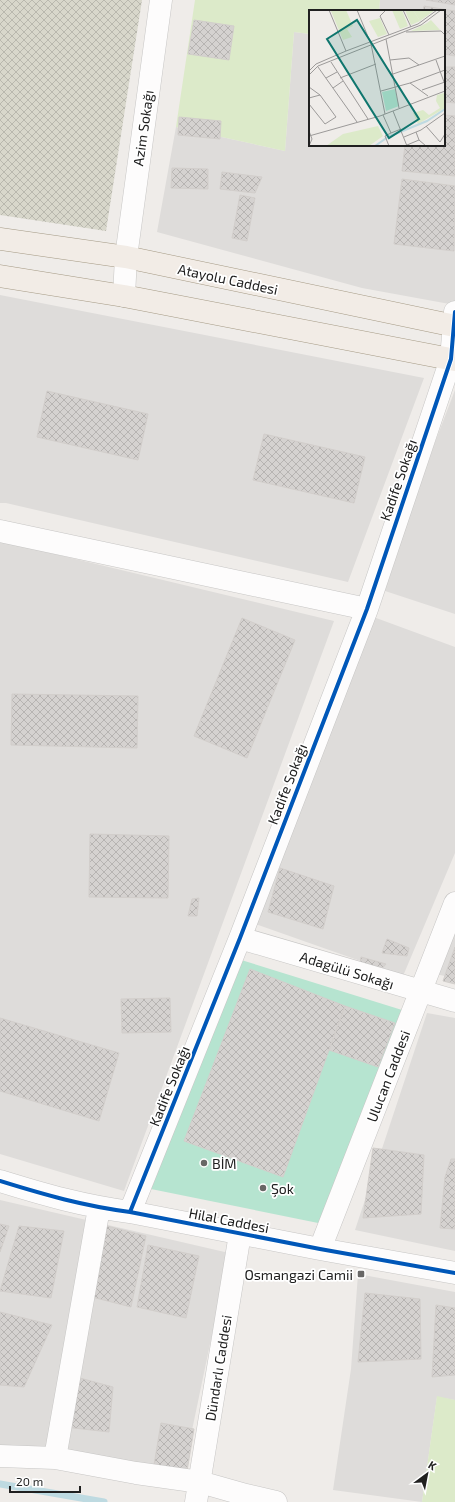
<svg xmlns="http://www.w3.org/2000/svg" width="455" height="1502" viewBox="0 0 455 1502" font-family="'Exo 2',sans-serif">
<style>
.residential{fill:#dedcda}
.construction{fill:url(#construction-cross-hatch)}
.grass{fill:#dceac9}
.pitch{fill:#b6e4d0}
.lines{fill:none;stroke-linecap:round;stroke-linejoin:round}
.stream{stroke:#bedae1;stroke-width:7}
.building{fill:url(#building-cross-hatch);stroke:#d2cecb}
.minor-casing{stroke:#c7c6c5;stroke-width:23}
.major-casing{stroke:#a59a85;stroke-width:23}
.minor{stroke:#fdfcfc;stroke-width:22}
.major{stroke:#f2ece6;stroke-width:22}
.cycleway-casing{stroke:#fff;stroke-width:6}
.cycleway{stroke:#0057b8;stroke-width:4}
.poi-dot{fill:#686766;stroke:#fff;stroke-width:1.5}
.labels{text-anchor:middle;dominant-baseline:central;stroke-width:3.5;stroke-linejoin:round;paint-order:stroke}
.street-label{font-size:14px;fill:#202020;stroke:#fff}
.poi-label{font-size:14px;fill:#202020;stroke:#fff;text-anchor:start}
.inset-river{fill:none;stroke:#bedae1;stroke-width:2}
.inset-road{fill:none;stroke:#9c9a99;stroke-width:1}
.view{fill:#0f766e;fill-opacity:0.15;stroke:#0f766e;stroke-width:2}
.inset-edge{fill:none;stroke:#202020;stroke-width:2}
</style>
<defs>
<pattern id="construction-cross-hatch" width="8" height="8" patternUnits="userSpaceOnUse"><rect width="8" height="8" fill="#d8d7cb"/><path d="M0 0l8 8M0 8l8-8" fill="none" stroke="#b9b8ae"/></pattern>
<pattern id="building-cross-hatch" width="8" height="8" patternUnits="userSpaceOnUse"><rect width="8" height="8" fill="#d5d2d0"/><path d="M0 0l8 8M0 8l8-8" fill="none" stroke="#b7b4b2"/></pattern>
</defs>
<rect width="100%" height="100%" fill="#efece9"/>
<path class="residential" d="M380,0h75v305l-93,-17 -205,-56 19,-105 109,24 9,-119 16,2v111h134v-134h-65z
M0,295l424,83 -76,204 -342,-79h-6z
M455,390v224l-76,-25z
M0,541l334,80 -210,570 -124,-37z
M368,615l87,32v206l-52,123 -153,-54z
M455,925v53l-20,-4z
M427,1013l28,5v233l-100,-21z
M0,1200l229,53 -48,230 -83,-20 -98,-18z
M358,1274l97,18v108l-18,-3 -15,105 -89,-12 18,-121z"/>
<path class="construction" d="M0,0h142l-36,231 -106,-16z"/>
<path class="grass" d="M195,0h185l-1,11h-69v23l-16,-2 -9,119 -109,-24z
M437,1396l18,4v102h-33z"/>
<path class="pitch" d="M238,959l164,51 -74,215 -177,-36z"/>
<g class="lines">
<path class="stream" d="M0,1484l104,18"/>
</g>
<path class="building" d="M426,0h29v5z
M424,6l31,5v45l-11,-2v-43h-21z
M194,20l40,6 -5,34 -41,-6z
M444,67h11v36l-11,-1z
M444,115l11,1v60l-53,-5 3,-26h39z
M179,117l42,4 -1,18 -42,-4z
M172,168l36,1v20l-37,-1z
M222,172l40,5 -7,16 -35,-4z
M402,179l53,7 -1,65 -60,-7z
M240,195l15,3 -8,43 -15,-3z
M47,391l101,23 -10,46 -101,-23z
M264,434l101,23 -11,46 -101,-23z
M242,618l53,22 -48,118 -53,-22z
M12,694l126,2 -1,52 -126,-3z
M90,834l79,2 -1,62 -79,-1z
M280,868l54,18 -11,43 -55,-17z
M199,898l-2,18h-9l4,-17z
M387,939l22,9 -2,8 -25,-3z
M455,947v37l-12,-3z
M361,957l25,7 -6,7 -21,-3z
M250,969l95,37 -62,171 -99,-36z
M170,998l1,34 -49,1 -1,-34z
M345,1006l50,17 -17,44 -49,-17z
M0,1018l119,35 -20,68 -99,-30z
M373,1148l51,7 -3,59 -58,4z
M451,1159h4v70l-15,-1 5,-51z
M0,1224l9,2 -9,26z
M19,1226l45,5 -13,67 -51,-7z
M107,1226l39,10 -15,71 -43,-11z
M148,1245l51,11 -13,62 -49,-11z
M365,1293l55,6 1,60 -63,3z
M436,1305l19,3v67l-23,2z
M0,1312l52,13 -28,62 -24,-2z
M76,1377l37,10 -4,45 -44,-5z
M161,1423l33,6 -7,42 -33,-6z"/>
<g class="lines">
<defs>
<path id="minor" d="M124,296l2,-39 35,-257
M0,531l367,78
M240,938l215,63
M0,1181c45,14 84,25 130,31l190,37 135,24
M99,1208l-44,250 81,15 64,9 46,13 30,7
M130,1212l110,-274 127,-329 84,-250 4,-47
M320,1249l135,-346
M0,1456l55,2
M196,1502l44,-268"/>
<path id="major" d="M0,239l126,18 329,69
M0,276l124,20 331,64"/>
</defs>
<use href="#minor" class="minor-casing"/>
<use href="#major" class="major-casing"/>
<use href="#minor" class="minor"/>
<use href="#major" class="major"/>
<defs>
<path id="cycleway" d="M0,1181c45,14 84,25 130,31l190,37 135,24
M130,1212l110,-274 127,-329 84,-250 4,-47"/>
</defs>
<use href="#cycleway" class="cycleway-casing"/>
<use href="#cycleway" class="cycleway"/>
</g>
<g class="poi-dot">
<circle cx="204" cy="1163" r="4"/>
<circle cx="263" cy="1188" r="4"/>
<rect x="357" y="1270" width="8" height="8" rx="2"/>
</g>
<g class="labels">
<g class="street-label">
<text transform="translate(143 128) rotate(-82)">Azim Sokağı</text>
<text transform="translate(228 279) rotate(12)">Atayolu Caddesi</text>
<text transform="translate(398 480) rotate(-71)">Kadife Sokağı</text>
<text transform="translate(287 784) rotate(-69)">Kadife Sokağı</text>
<text transform="translate(347 970) rotate(17)">Adagülü Sokağı</text>
<text transform="translate(388 1076) rotate(-69)">Ulucan Caddesi</text>
<text transform="translate(169 1086) rotate(-68)">Kadife Sokağı</text>
<text transform="translate(229 1220) rotate(11)">Hilal Caddesi</text>
<text transform="translate(218 1368) rotate(-81)">Dündarlı Caddesi</text>
</g>
<g class="poi-label">
<text x="212" y="1163">BİM</text>
<text x="271" y="1188">Şok</text>
<text x="353" y="1274" text-anchor="end">Osmangazi Camii</text>
</g>
</g>
<g transform="translate(309 10)">
<rect width="136" height="136" fill="#efece9"/>
<path d="M37,0l7,16 -6,3 5,8 -9,3 -12,-29zM83,0h10l6,16 -8,3zM104,0h22l-15,11zM71,8l7,16 -9,3 -9,-16zM122,10l9,10 -29,1 16,-8zM135,83l1,15 -27,16 -5,-11 10,-3 6,5 11,-7 -4,-7 1,-6zM69,116l5,10 -14,10h-43l17,-12z" fill="#dceac9"/>
<path d="M96,0h8l7,11 -9,4z" fill="#dceac9"/>
<path d="M86,79l4,17 -13,5 -4,-19z" fill="#b6e4d0"/>
<path class="inset-river" d="M66,136l13,-9 39,-16 18,-12"/>
<path class="inset-road" d="M20,0l17,41M48,0l14,34 14,70M77,0l-6,6 9,19M94,0l8,17M97,22l35,-1 4,4M77,29l13,69M81,50l19,-2 10,7M127,50l8,22M22,52l37,57M9,57l39,55M0,61l7,-7 30,-13 72,-27 19,-14M84,64l52,-18M0,65l9,-9 103,-41 20,-15M17,68l11,-6M31,68l36,-14M0,77l11,8M24,78l10,-7M113,80l23,-8M72,81l29,-8M119,86l-18,-13 35,-13M0,88l11,-3 16,22 -11,7 -16,-20M84,101l14,35M74,105l8,18 10,-4M117,116l14,16 5,-8M0,121l3,8 -3,7M107,122l3,8 7,6M0,126l71,-20 65,-25M95,127l17,-7 24,-17M98,135l12,-5M80,136l-4,-10 6,-3"/>
<path class="view" d="M48,10l62,99 -30,19 -62,-99z"/>
<rect width="136" height="136" class="inset-edge"/>
</g>
<g transform="translate(427 1474) rotate(32)" stroke="#ffffff" stroke-width="3" paint-order="stroke">
<path d="M0-3L7 15L0 10L-7 15Z" fill="#202020"/>
<text y="-6" font-size="11" font-weight="bold" text-anchor="middle" fill="#202020">K</text>
</g>
<path d="M10 1486v6h70v-6" fill="none" stroke="#202020" stroke-width="2"/>
<text x="16" y="1486" font-size="12" fill="#202020" stroke="#ffffff" stroke-width="3" paint-order="stroke">20 m</text>
</svg>
